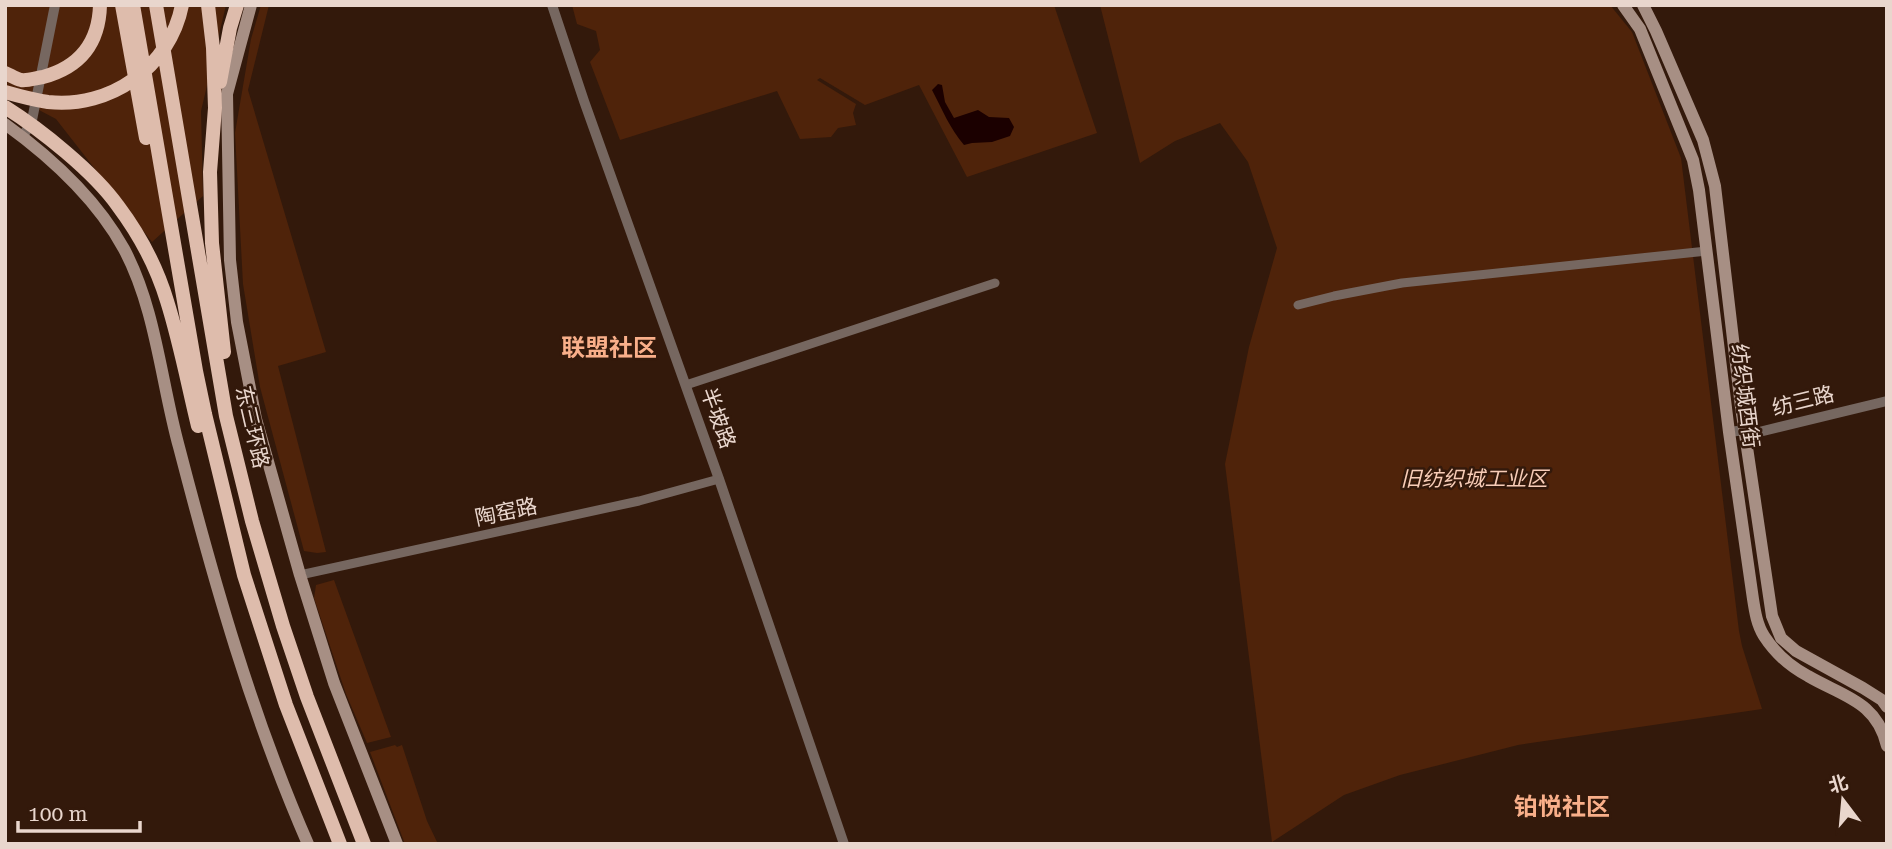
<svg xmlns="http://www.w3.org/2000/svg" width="1892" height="849" viewBox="0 0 1892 849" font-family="'Roboto Serif','Noto Sans SC',serif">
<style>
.green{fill:#4f230a}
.water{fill:#1b0000}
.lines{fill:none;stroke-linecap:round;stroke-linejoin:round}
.minor{stroke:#766760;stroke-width:9}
.tertiary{stroke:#766760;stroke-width:10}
.secondary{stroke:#a78f84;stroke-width:12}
.trunk{stroke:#debcac;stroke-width:14}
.labels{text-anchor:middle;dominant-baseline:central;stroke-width:5;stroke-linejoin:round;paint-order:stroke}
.street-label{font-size:21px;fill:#e9d6cd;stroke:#33190b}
.park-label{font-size:21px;font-style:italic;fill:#f7ccb7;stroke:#33190b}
.quarter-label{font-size:24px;font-weight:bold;fill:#f9af8a;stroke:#33190b}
</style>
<rect width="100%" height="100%" fill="#33190b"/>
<path class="green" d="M5,5h221l-25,106 2,85 -51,46 -96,-123 -51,-27z
M261,5h8l-21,85 78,262 -48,14 48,186 -9,1 -13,-2 -44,-164 -17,-103 -8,-151 16,-94z
M572,5h482l43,128 -130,44 -48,-92 -54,20 -45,-27 -3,2 39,24 -3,9 3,12 -18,3 -7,9 -31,2 -23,-48 -157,49 -30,-78 10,-12 -4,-19 -19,-7z
M1100,5h510l22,27 49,126 58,473 3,15 20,63 -244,36 -118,30 -56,20 -72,47 -47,-378 24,-117 28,-99 -29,-86 -28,-39 -45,18 -35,22z
M334,580l57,157 -24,6 -21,-49 -32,-96 2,-13z
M395,745l2,2 5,-2 25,76 11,23h-33l-35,-92z"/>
<path class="water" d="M938,84l4,1 3,17 9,16 24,-8 11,7 20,1 5,9 -4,9 -18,6 -20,1 -8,2c-14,-16 -22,-36 -32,-55z"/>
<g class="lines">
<path class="minor" d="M1298,305l36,-9 68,-13 305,-32
M686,385l309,-102
M300,575l339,-74 80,-22"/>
<path class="tertiary" d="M552,5l32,96 135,378 125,365
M22,136l9,-11 24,-120
M1729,432l16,-2 10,3 132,-32"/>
<path class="secondary" d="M251,5l-24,89 3,166 7,62 19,97 44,156 34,108 63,161
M1623,5l17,24 53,131 6,30 30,242 24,167c2,13 4,26 11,37 11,17 27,31 44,40 34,20 69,25 79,70
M1643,5l13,26 47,109 12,46 26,221 31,209 9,22 15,13 67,37 19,12 5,7
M5,124c47,34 91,74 119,125 32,60 37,133 55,198 35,135 73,269 129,397"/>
<path class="trunk" d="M122,5l24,133
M133,5l63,366 9,43 39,161 42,130 54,139
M156,5l70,411 26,105 31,105 24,71 57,147
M208,5l5,43 2,60 -5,64 2,71 12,109
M5,73c5,2 11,6 16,7 6,1 15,-2 22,-3 37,-10 56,-34 57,-72
M220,82l10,-54 7,-23
M5,92c14,4 29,8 43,10 62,7 122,-35 134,-97
M5,107c35,22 89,65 113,99 21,28 39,62 49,95 13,41 21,84 31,125"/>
</g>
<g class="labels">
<g class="street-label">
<text transform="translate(1745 396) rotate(83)">纺织城西街</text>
<text transform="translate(1803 401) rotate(-14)">纺三路</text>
<text transform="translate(718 418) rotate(70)">半坡路</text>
<text transform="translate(252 427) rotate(77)">东三环路</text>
<text transform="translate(506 512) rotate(-12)">陶窑路</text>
</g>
<g class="park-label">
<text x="1474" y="479">旧纺织城工业区</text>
</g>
<g class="quarter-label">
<text x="609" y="348">联盟社区</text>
<text x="1562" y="807">铂悦社区</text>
</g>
</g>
<rect width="1892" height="849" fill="none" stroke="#e9d6cd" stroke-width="14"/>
<g transform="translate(1843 800) rotate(344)" stroke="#33190b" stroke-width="5" paint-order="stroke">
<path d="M0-5L12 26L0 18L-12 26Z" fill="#e9d6cd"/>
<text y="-10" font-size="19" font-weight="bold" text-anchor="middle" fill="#e9d6cd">北</text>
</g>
<path d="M18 821v10h122v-10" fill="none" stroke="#e9d6cd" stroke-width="3.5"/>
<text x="28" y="821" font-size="21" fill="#e9d6cd" stroke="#33190b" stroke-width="5" paint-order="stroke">100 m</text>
</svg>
